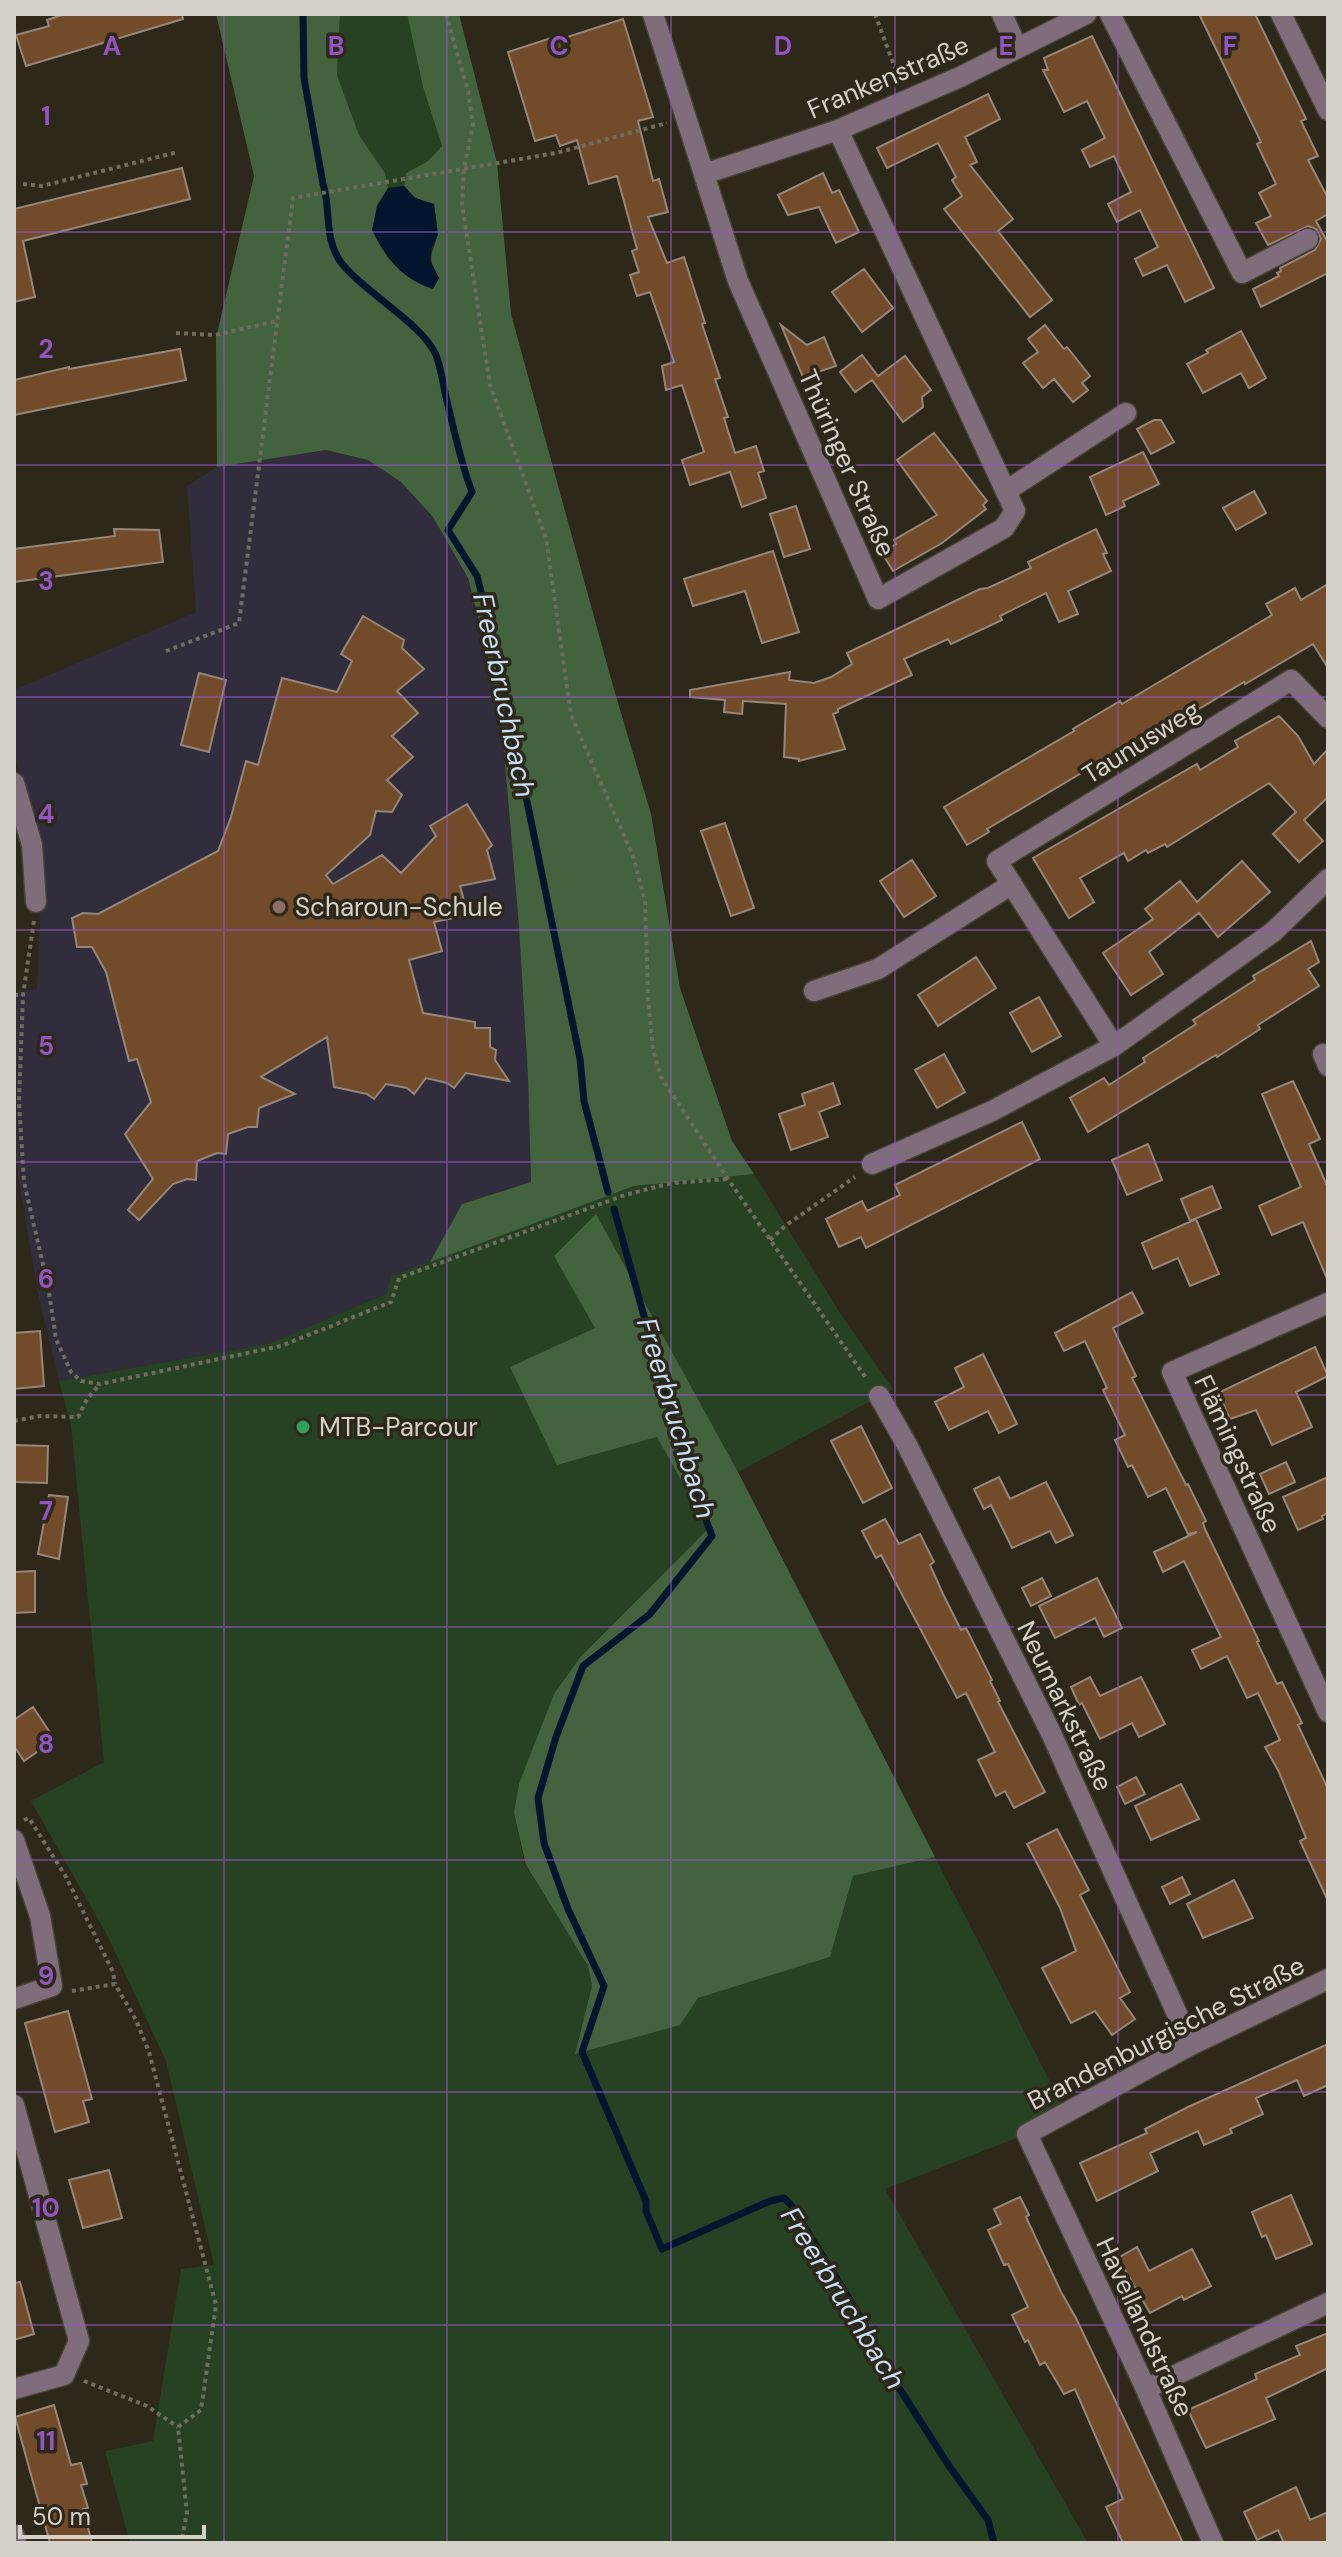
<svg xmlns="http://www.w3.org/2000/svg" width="1342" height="2557" viewBox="0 0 1342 2557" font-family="'DM Sans',sans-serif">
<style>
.education{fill:#312d3d}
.green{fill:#274223}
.forest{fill:#42633d}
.water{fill:#00162e}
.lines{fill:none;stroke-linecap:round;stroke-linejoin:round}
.stream{stroke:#00162e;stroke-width:7}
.building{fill:#714b2a;stroke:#96867a;stroke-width:2}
.minor-casing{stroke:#484335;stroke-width:23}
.path{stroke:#706c5f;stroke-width:4;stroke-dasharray:4 4;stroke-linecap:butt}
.minor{stroke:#7f6d7c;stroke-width:20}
.grid{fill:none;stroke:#9255c1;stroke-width:2;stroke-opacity:0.55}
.education-dot{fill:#8d6e63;stroke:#2d2819;stroke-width:3}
.leisure-dot{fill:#2e9e5b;stroke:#2d2819;stroke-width:3}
.labels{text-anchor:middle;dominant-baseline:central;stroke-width:7;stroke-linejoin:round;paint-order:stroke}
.street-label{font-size:26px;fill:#d5d1c8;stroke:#2d2819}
.poi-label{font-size:26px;fill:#d5d1c8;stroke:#2d2819;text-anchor:start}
.water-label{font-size:28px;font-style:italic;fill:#c9dff7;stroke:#2d2819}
.grid-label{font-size:26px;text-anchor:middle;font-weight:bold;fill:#9255c1;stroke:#2d2819;stroke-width:7;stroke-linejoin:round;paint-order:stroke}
</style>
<rect width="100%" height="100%" fill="#2d2819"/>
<path class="education" d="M326,450l42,10 33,22 32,35 35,61 32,127 19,222 9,150 3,105 -69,22 -32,58 -39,14 -5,18 -118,50 -209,37 -21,-87 -19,-111 -5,-44v-147l23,-3 4,-101 -8,-82 -19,-49v-67l182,-78 -9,-126 30,-19z"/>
<path class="green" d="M340,14h67l16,73 19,59 -14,15 -22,12 -2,13 -16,2 -3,-15 -26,-38 -22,-60z
M754,1174l88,142 51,73 -155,83 -142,-257 -1,113 -38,137 100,-28 51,92 -128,127 -26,38 -40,119 11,52 63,100 4,21 -17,67 123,-55 132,-41 23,-81 82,-19 131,256 -39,21 -142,55 203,354h-958l-25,-92 48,-10 28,-172 33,-4 -48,-204 -59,-126 -76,-134 73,-39 -33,-337 -12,-44 209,-37 118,-50 5,-18 243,-90z"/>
<path class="forest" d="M216,14h124l-3,61 22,60 26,38 3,15 -11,18 57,63c-8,-16 4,-23 3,-38 0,-9 -2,-18 -3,-27l-19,-6 -11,-12 2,-13 22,-12 14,-15 -19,-59 -16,-73h52l38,149 14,151 102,372 38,128 29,174 52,153 22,33 -120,12 -204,76 32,-58 69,-22 -3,-105 -9,-150 -19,-222 -32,-127 -35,-61 -32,-35 -33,-22 -42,-10 -109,17 -1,-129 38,-162z
M596,1214l142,258 197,385 -82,19 -23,81 -132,41 -18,27 -105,29 17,-68 -4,-20 -62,-101 -12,-52 5,-29 35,-90 26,-37 128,-128 -51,-92 -100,28 -47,-98 85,-39 -41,-72z"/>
<path class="water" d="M404,186l11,12 19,6 4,31 -6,12 -2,13 9,18 -6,11c-31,-10 -47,-30 -61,-59l5,-24 11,-18z"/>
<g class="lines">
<path class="stream" d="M303,14l1,64 19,106c8,25 1,54 17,77 22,30 82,62 96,94 5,13 7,29 10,42 8,32 14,64 26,95l-24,38 29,46 18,70 85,413 4,42 24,91
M614,1209l71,253 27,74 -62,78 -67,52 -27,71 -18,61 6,45 24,66 36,77 -22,66 64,149v10l16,38 108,-48 14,-3 7,7 64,103 37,69 57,89 39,54 6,23"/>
</g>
<path class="building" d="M65,14h117l1,5 -157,47 -10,-31 33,-9 -2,-6z
M1199,14h56l51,105 -5,2 17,35 -10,4 20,38v16l-12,7 12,22v30l-67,34 -8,-18 26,-13 -2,-3 4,-2 -1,-3 35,-18 6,-11 -5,-10 -8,-3 -40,19 -12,-22 15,-7 -12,-23 17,-9 -19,-40 4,-2z
M623,19l30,98 -15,4 15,60 6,-2 9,33 -20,5 19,46 17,-6 21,66 -3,1 18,54 -5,1 13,38 -4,1 11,35 21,-7 8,25 -6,2 8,25 -24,9 -12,-35 -40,13 -8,-25 22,-8 -22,-67 -16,5 -4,-24 12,-4 -24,-70 -13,4 -7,-21 9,-3 -7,-21 5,-2 -20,-73 -28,8 -12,-44 -17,6 -4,-11 -21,6 -27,-89 43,-14 1,4z
M1092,36l122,252 -29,14 -18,-37 -24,11 -8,-17 23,-12 -18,-37 -23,12 -9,-18 23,-12 -17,-36 -24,11 -8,-17 23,-12 -18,-37 -23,11 -21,-42h5l-4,-12z
M988,94l12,25 -35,18 12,25 -7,3 43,54 -15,12 54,69 -22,17 -86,-108 18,-13 -10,-16 4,-3 -18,-34 -51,25 -10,-20z
M182,168l8,31 -167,42 12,56 -21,5v-93z
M823,173l9,20 7,-3 20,42 -23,11 -17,-36 -31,8 -10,-20z
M864,269l29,39 -31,24 -30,-40z
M781,325l26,20 17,-8 12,29 -33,11z
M1045,325l19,24 3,-2 23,29 -8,7 6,7 -15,12 -19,-23 -11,9 -20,-25 15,-11 -10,-13z
M1241,331l25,47 -17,10 -8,-15 -38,20 -16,-29 21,-11 -2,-3z
M180,349l6,31 -172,35v-35l55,-13v2z
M862,355l16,21 27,-20 26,34 -9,7 1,10 -20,15 -31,-42 -17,12 -15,-20z
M1154,420h7l13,22 -23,12 -14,-25z
M934,433l53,68 -4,4 3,4 -44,34 -49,28 -11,-18 14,-9 -2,-4 43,-25 -40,-55z
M1143,452l16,32 -36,17 2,5 -19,9 -16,-38z
M1254,491l12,22 -30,17 -13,-22z
M796,506l14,43 -26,8 -14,-43z
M114,529l45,1 4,32 -149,20v-33l101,-13z
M1096,529l11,24 -4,1 8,17 -43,20 10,23 -19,8 -13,-29 -46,23 2,4 -51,24 -3,-5 -44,20 8,16 -74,34v3l-5,2 12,35 -46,12v-2l-15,-2 2,-53 -43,-3 -1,13 -18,-2 1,-12 -35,-3v-7l100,-18 -1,8 25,3 17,-6 21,-13 -5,-11 133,-64 8,-1 43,-20 -3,-6z
M773,551l26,81 -37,11 -17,-52 -52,15 -9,-27z
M1328,584v84l-15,-24 -68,40 -1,-2 -147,88 -2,-5 -108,64 2,3 -22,13 -23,-38 130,-76 -1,-2 47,-28 2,3 150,-89 -6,-11 29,-16 6,12z
M363,616l41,24 -2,8 22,21 -27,22 21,22 -26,23 21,21 -26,23 15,15 -10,17 -16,-1 -6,24 -44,40 7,9 49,-29 19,18 35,-37 -6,-10 37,-22 25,41 -5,5 8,29 -35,7 8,29 -34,7 8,29 -33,9 14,53 52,9v6h15v19l6,3 -1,10 14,21 -43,-8 -12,15 -7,-5 -21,-5 -12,16 -7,-6 -21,-4 -12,15 -7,-5 -33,-7 -7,-50 -66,40 34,17 -36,14 -2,19h-9l-20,7 -2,20 -9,-1 -20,8 -1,19 -9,-1 -14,5 -34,36 -11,-10 25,-31 -28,-45 26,-32 -14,-43 -8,2 -23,-89 -14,-25h-15l-5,-29 11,-5 15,1 120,-63 13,-34 15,-56 12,4 24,-87 55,14 15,-31 -11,-7z
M199,673l27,7 -17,72 -28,-7z
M1279,716l19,20 16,28 14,-15v48l-24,23 19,21 -24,21 -26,-28 23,-22 -27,-29 -102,64 -2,-3 -17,9 -2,-3 -18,11 -4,-8 -44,25 14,24 -25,16 -36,-60 164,-94 3,6 38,-23 -3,-6z
M725,823l29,85 -23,8 -30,-85z
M912,860l24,36 -32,21 -24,-36z
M1242,861l28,31 -52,45 -19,-24 -50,39 14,22 -32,21 -28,-42 50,-34 -8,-10 35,-28 17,21z
M1311,941l8,21 -11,7 11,17 -61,39 2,4 -43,28 -1,-2 -128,77 -18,-34 34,-20 5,7 36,-23 -2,-4 53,-34 -3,-4 62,-40 -2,-4z
M976,957l20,31 -58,38 -20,-31z
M1039,997l22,39 -29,16 -22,-39z
M944,1054l21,38 -28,16 -22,-38z
M1293,1081l27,58 -11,5 19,44v93l-25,-59 -31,13 -13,-29 42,-19 -39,-93z
M833,1083l7,21 -21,8 9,25 -37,13 -12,-36 26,-9 -3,-11z
M1022,1122l18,37 -174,89 -5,-11 -22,10 -13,-28 36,-18 5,10 33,-16 -5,-10z
M1148,1144l14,36 -35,15 -15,-35z
M1212,1186l9,22 -31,13 -9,-22z
M1196,1219l23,55 -29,12 -12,-28 -25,11 -11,-26z
M1132,1292l11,21 -30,15 23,48 -4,2 54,107 2,-1 18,37 -3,2 2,6 54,112 -2,1 20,42 5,-2 20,41 -4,2 30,64v112l-28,-60 6,-3 -27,-66 -14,-25 15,-7 -22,-47 -11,5 -20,-42 -26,13 -9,-19 29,-13 -37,-76 -21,11 -9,-20 43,-20 -9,2 -22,-46 -18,9 -16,-32 -4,2 -13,-27 10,-5 -22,-45 4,-2 -22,-47 -21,10 -9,-18z
M40,1331l4,55 -30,3v-56z
M1315,1347l13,29 -32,16 16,35 -40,18 -16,-35 -26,9 -12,-26z
M983,1354l34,70 -18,9 -11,-22 -39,19 -14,-28 29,-15 -9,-19z
M861,1426l31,62 -29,15 -32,-62z
M14,1445l34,1 -1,37 -33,-1z
M1286,1462l9,20 -26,12 -9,-20z
M999,1477l11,22 36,-17 27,53 -17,8 -6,-12 -38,17 -21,-43 -7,4 -10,-20z
M1328,1477v36l-6,3 1,3 -25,11 -15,-33z
M49,1495l19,2 -9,62 -21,-5z
M885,1519l14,25 21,-10 14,28 -4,3 13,29 18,36 5,-2 26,52 -2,1 10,20 -2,1 47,90 -31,16 -9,-17 -9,5 -18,-36 17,-8 -29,-59 -9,5 -76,-143 -5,3 -14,-27z
M35,1571v41l-21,1v-41z
M1042,1578l9,18 -20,10 -9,-18z
M1097,1578l25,50 -18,9 -9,-19 -40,20 -16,-32z
M1090,1677l10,19 41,-19 24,47 -26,13 -7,-14 -32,16 -18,-36 -3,2 -8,-18z
M33,1707l18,27 -10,7 3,6 -20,14 -10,-15v-26z
M1136,1777l9,17 -20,10 -8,-17z
M1181,1784l18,35 -48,21 -16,-34z
M1057,1829l32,61 -9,5 50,97 -10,6 15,21 -23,16 -17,-24 -24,12 -29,-55 34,-17 -16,-43 -33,-64z
M1182,1877l8,17 -20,10 -8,-17z
M1234,1880l19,38 -50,20 -16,-34z
M68,2011l24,88 -9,2 6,21 -34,10 -30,-109z
M1328,2044v41l-24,11 -7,-16 -41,18 7,16 -33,15 2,4 -28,12 -6,-14 -48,22 8,18 -61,30 -17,-38 67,-30 -2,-4 43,-22z
M109,2170l13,48 -39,10 -14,-48z
M1291,2195l21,49 -36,15 -10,-24 -4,2 -10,-25z
M1020,2197l9,18 -3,2 35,75 15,26 107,225h-60l-17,-36 17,-8 -48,-110 -11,5 -19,-32 -5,3 -12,-25 -3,2 -13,-27 16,-8 -20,-43 -4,1 -16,-35 13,-6 -7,-15z
M1137,2247l12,24 43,-22 19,37 -27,14 -2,-4 -32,17 -32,-55z
M20,2282l14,52 -20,6v-57z
M1328,2333v35l-62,30 9,21 -69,29 -18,-38 69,-31 -2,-5 45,-19 -4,-9z
M54,2405l17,60 10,-2 6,21 -6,1 7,23 -5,1 9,34h-42l-35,-126z
M1296,2487l14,33 18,-8v31h-44l-6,-13 -21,10 -13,-28z"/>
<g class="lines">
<defs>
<path id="minor" d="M653,14l85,267 140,318 126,-71 11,-17 -177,-381
M1002,14l15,34
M1110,14l132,259 66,-34
M1281,14l47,96
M704,174l134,-44 122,-53 126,-63
M1006,491l120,-78
M1328,718l-37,-38 -294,181 117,185 159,-114 55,-53
M14,783l18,62 4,57
M814,991l64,-22 134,-85
M1323,1054l5,12
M872,1164l120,-53 122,-65
M1328,1303l-156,69 156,340
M879,1396l28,49 145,290 139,310
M14,1840l26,76 12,70 -38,13
M14,2105l65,236 -15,34 -50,14
M1146,2389l182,-86
M14,2535l2,8
M1213,2543l-67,-154 -119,-255 164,-89 137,-66"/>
</defs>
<use href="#minor" class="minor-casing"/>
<path class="path" d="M446,14l22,77 5,34 -9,43 -2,36 28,181 56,153 25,177 62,141 12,45 3,96 5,53 8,27 67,102 138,199
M875,14l24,65
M23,184l19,2 136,-34
M176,333l39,2 62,-14
M166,651l73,-28 54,-425 263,-45 111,-30
M34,921l-11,74 -4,107 5,80 24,104 8,53 15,33 10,9 19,3 181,-38 110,-44 8,-24 226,-83 47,-12 56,-4
M14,995h9
M770,1240l15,-14 70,-49
M14,1421l26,-5 38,1 9,-18 13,-15
M24,1820l5,-2 37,59 47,95 2,12
M72,1991l43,-7 21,36 13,32 67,253 -15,105 -23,17 9,86 -6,30
M84,2381l63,25 31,21"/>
<use href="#minor" class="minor"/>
</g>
<path class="grid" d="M224,14v2529M447,14v2529M671,14v2529M895,14v2529M1118,14v2529M14,232h1314M14,465h1314M14,697h1314M14,930h1314M14,1162h1314M14,1395h1314M14,1627h1314M14,1860h1314M14,2092h1314M14,2325h1314"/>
<circle class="education-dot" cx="279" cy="907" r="8"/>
<circle class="leisure-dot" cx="303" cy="1427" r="8"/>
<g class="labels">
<g class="street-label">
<text transform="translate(888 77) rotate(-23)">Frankenstraße</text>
<text transform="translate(847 463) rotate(66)">Thüringer Straße</text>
<text transform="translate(1141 742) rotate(-32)">Taunusweg</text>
<text transform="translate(1238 1454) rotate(65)">Flämingstraße</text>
<text transform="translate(1065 1706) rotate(64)">Neumarkstraße</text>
<text transform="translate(1166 2033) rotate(-27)">Brandenburgische Straße</text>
<text transform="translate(1145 2327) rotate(65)">Havellandstraße</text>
</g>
<g class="poi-label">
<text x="295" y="907">Scharoun-Schule</text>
<text x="319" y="1427">MTB-Parcour</text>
</g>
<g class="water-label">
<text transform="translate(504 695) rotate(78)">Freerbruchbach</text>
<text transform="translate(676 1418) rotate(73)">Freerbruchbach</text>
<text transform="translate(843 2298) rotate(58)">Freerbruchbach</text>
</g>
</g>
<g class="grid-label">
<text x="112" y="55">A</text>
<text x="336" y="55">B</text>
<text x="559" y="55">C</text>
<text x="783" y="55">D</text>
<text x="1006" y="55">E</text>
<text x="1230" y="55">F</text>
<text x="46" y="125">1</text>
<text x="46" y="358">2</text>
<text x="46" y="590">3</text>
<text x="46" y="823">4</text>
<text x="46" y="1055">5</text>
<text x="46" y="1288">6</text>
<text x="46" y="1520">7</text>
<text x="46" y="1753">8</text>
<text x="46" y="1985">9</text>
<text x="46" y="2217">10</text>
<text x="46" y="2450">11</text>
</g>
<rect width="1342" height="2557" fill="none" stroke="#d5d1c8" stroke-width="32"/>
<path d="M20 2525v12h184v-12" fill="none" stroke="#d5d1c8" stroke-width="4"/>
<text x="32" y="2525" font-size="24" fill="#d5d1c8" stroke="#2d2819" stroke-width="6" paint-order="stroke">50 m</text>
</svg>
